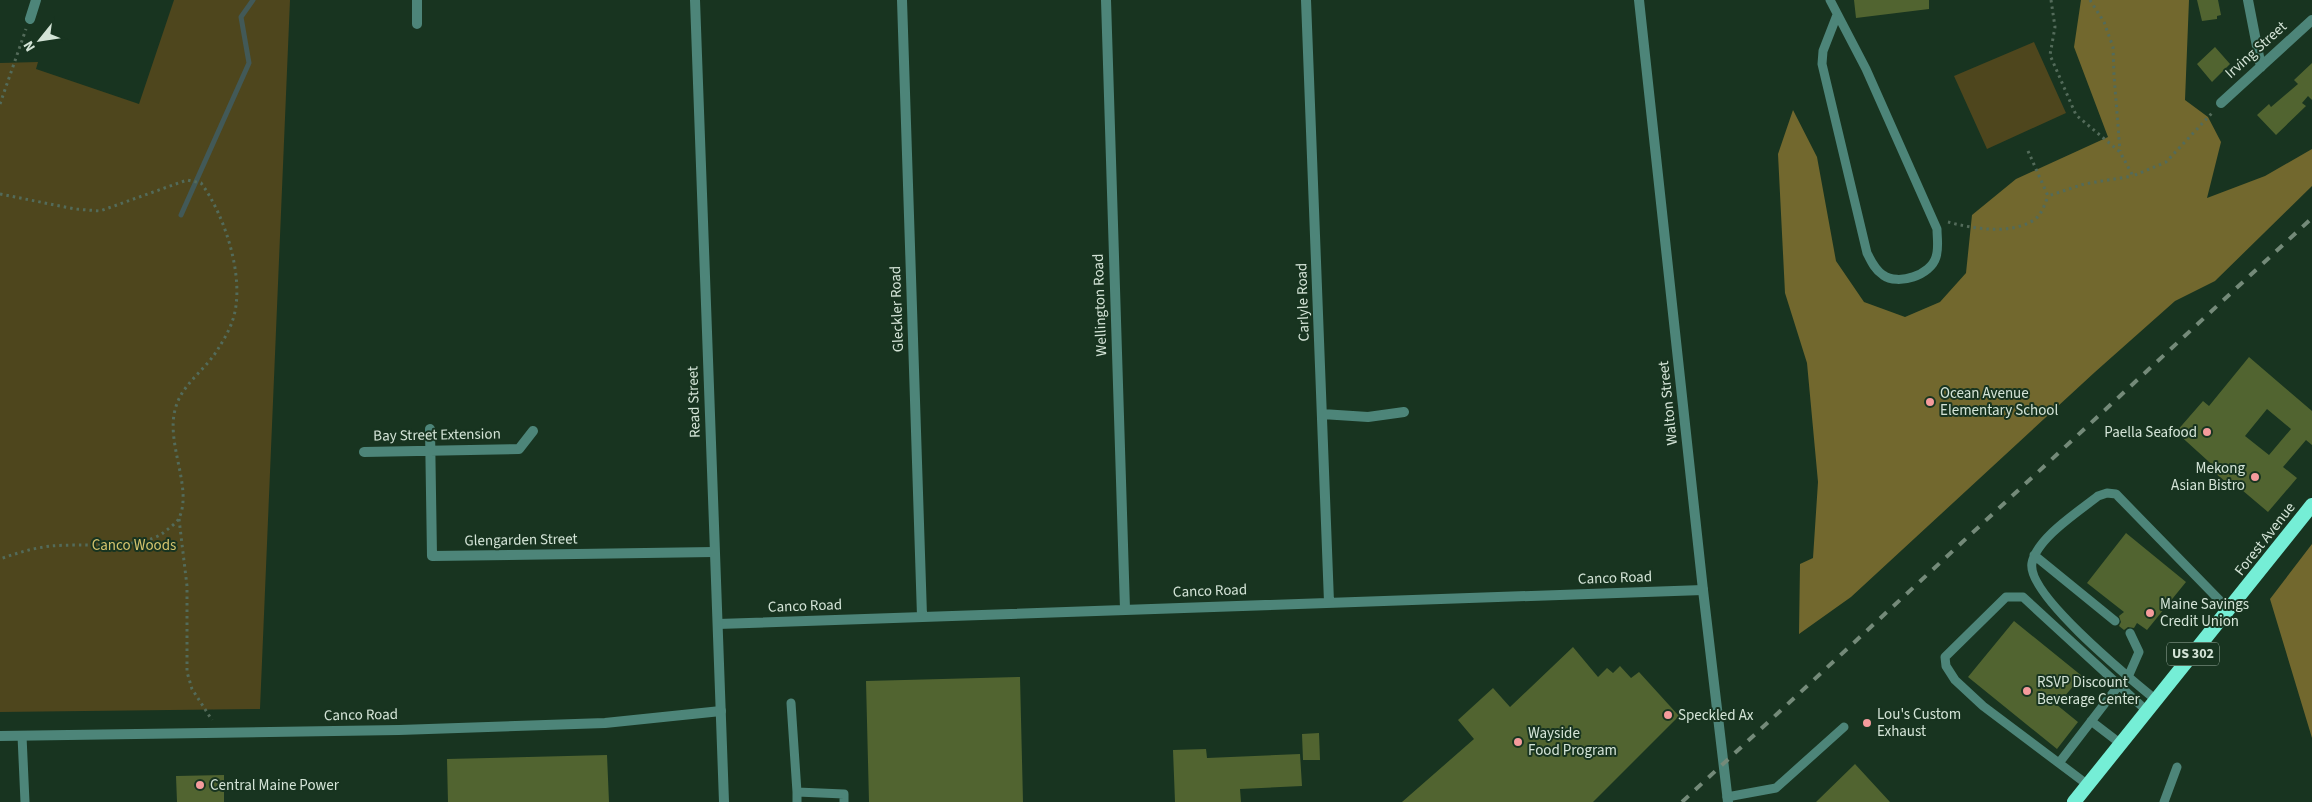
<svg xmlns="http://www.w3.org/2000/svg" width="2312" height="802" viewBox="0 0 2312 802" font-family="'Source Sans 3',sans-serif">
<style>
.green{fill:#4e461d}
.forest{fill:#72682e}
.lines{fill:none;stroke-linecap:round;stroke-linejoin:round}
.stream{stroke:#425957;stroke-width:5}
.building{fill:#516430;fill-rule:evenodd}
.path{stroke:#536b5a;stroke-width:3;stroke-dasharray:2.5 4;stroke-linecap:butt}
.service{stroke:#4d8579;stroke-width:9}
.minor{stroke:#4d8579;stroke-width:10}
.tertiary{stroke:#4d8579;stroke-width:10}
.trunk{stroke:#75eed6;stroke-width:14}
.rail{stroke:#748a79;stroke-width:4;stroke-dasharray:9 9;stroke-linecap:butt}
.poi-dot{fill:#f59b9c;stroke:#183420;stroke-width:2}
.labels{text-anchor:middle;dominant-baseline:central;stroke-width:4;stroke-linejoin:round;paint-order:stroke}
.shield{fill:#183420;stroke:#9cafa0;stroke-width:1}
.shield-label{font-size:14px;font-weight:bold;fill:#d4e4d7}
.street-label{font-size:15px;fill:#d4e4d7;stroke:#183420}
.poi-label{font-size:15px;fill:#d4e4d7;stroke:#183420;text-anchor:start}
.park-label{font-size:15px;fill:#d3c36d;stroke:#183420}
</style>
<rect width="100%" height="100%" fill="#183420"/>
<path class="green" d="M174,0h116l-30,709 -260,3v-649l38,-1 -2,7 103,35z
M2034,42l32,71 -79,36 -33,-73z"/>
<path class="forest" d="M2081,0h108l-4,100 23,17 13,25 -14,56 58,-22 47,-27v37l-97,95 -40,20 -80,71 -244,225 -52,37 1,-70 13,-6 5,-76 -11,-119 -22,-70 -7,-139 15,-44 24,47 19,104 28,41 41,15 35,-15 26,-29 6,-58 44,-36 92,-42 -34,-90z
M2312,544v194l-42,-139z"/>
<g class="lines">
<path class="stream" d="M181,215l68,-152 -8,-46 12,-17"/>
</g>
<path class="building" d="M1854,0h75v9l-73,9z
M2197,0h21l3,15 -4,1v3l-15,2z
M2215,47l15,17 -18,18 -15,-18z
M2312,63v37l-4,-4 -6,7 4,3 -30,29 -19,-20 12,-11 2,3 27,-23 -4,-4z
M2249,357l63,54v34l-6,-5 -23,27 14,11 -29,34 -39,-33 -3,3 -11,-9 3,-3 -42,-38 27,-31 6,5zM2267,409l24,20 -22,26 -24,-19z
M2126,533l60,49 -39,48 -10,-7 -3,5 -6,-1 -4,3 -5,-4 2,-4 -2,-6 5,-4 -37,-29z
M2014,621l68,55 -25,29 21,17 -21,27 -89,-72z
M1573,647l25,30 9,-9 6,5 7,-7 11,12 8,-6 40,44 -86,86h-191l72,-63 -16,-19 35,-32 17,19z
M1020,677l3,125h-154l-3,-121z
M1319,733l1,27h-17l-1,-26z
M1206,749l1,9 93,-4 2,32 -62,3 1,13h-66l-2,-52z
M607,755l2,47h-161l-1,-43z
M1855,764l35,38h-74z
M224,775v27h-47l-1,-26z"/>
<g class="lines">
<path class="path" d="M2051,0l4,27 -5,28 26,60 44,37 13,24 33,-14 48,-51
M2090,0l14,22 9,25 1,28 6,76
M0,104l26,-75
M2028,151l20,45 36,-12 49,-8
M0,194l75,15 25,2 87,-31 14,3c24,32 46,99 31,139 -3,9 -9,19 -14,27 -13,22 -37,35 -43,61 -9,34 18,79 4,108 -2,5 -11,11 -16,15 -24,17 -82,10 -112,13 -18,2 -34,7 -51,13
M1948,222c26,7 62,13 86,-2 8,-6 11,-16 14,-24
M179,519l8,67v86l5,17 20,31"/>
<path class="service" d="M1830,0l36,69 71,160c0,9 2,19 -1,28 -5,18 -38,29 -53,18 -8,-5 -12,-14 -16,-22l-45,-189 1,-13 14,-36
M2034,555l81,66
M2128,677l11,-25 -9,-19
M2156,700c-24,-20 -130,-106 -124,-137 5,-25 46,-51 66,-67l9,-3 9,1 113,116
M791,703l6,89
M2091,721l30,23
M22,736l3,66
M2059,763l60,-78
M2088,785l-105,-79 -28,-26 -9,-14 -1,-9 61,-60h17l124,114
M1727,797l49,-9 68,-61
M797,802v-10l47,2v8
M2164,802l13,-35"/>
<path class="minor" d="M417,0v24
M902,0l20,616
M1106,0l19,609
M1306,0l23,602
M2248,0l13,67
M30,19l6,-19
M2221,103l91,-83
M1322,414l46,3 36,-5
M430,429l2,127 282,-4
M364,452l155,-3 14,-18
M718,624l985,-34
M0,736l399,-6 206,-7 116,-12"/>
<path class="tertiary" d="M695,0l29,802
M1639,0l64,590 25,212"/>
<path class="trunk" d="M2074,802l238,-297"/>
<path class="rail" d="M1682,802l630,-584"/>
</g>
<g class="poi-dot">
<circle cx="1930" cy="402" r="5"/>
<circle cx="2207" cy="432" r="5"/>
<circle cx="2255" cy="477" r="5"/>
<circle cx="2150" cy="613" r="5"/>
<circle cx="2027" cy="691" r="5"/>
<circle cx="1668" cy="715" r="5"/>
<circle cx="1867" cy="723" r="5"/>
<circle cx="1518" cy="742" r="5"/>
<circle cx="200" cy="785" r="5"/>
</g>
<g class="labels">
<rect class="shield" x="2167" y="642.5" width="52" height="23" rx="4"/>
<g class="shield-label">
<text x="2193" y="654">US 302</text>
</g>
<g class="street-label">
<text transform="translate(2256 50) rotate(-42)">Irving Street</text>
<text transform="translate(1303 302) rotate(-92)">Carlyle Road</text>
<text transform="translate(1100 305) rotate(-92)">Wellington Road</text>
<text transform="translate(897 309) rotate(-92)">Gleckler Road</text>
<text transform="translate(694 402) rotate(-92)">Read Street</text>
<text transform="translate(1668 403) rotate(-96)">Walton Street</text>
<text transform="translate(437 435) rotate(-1)">Bay Street Extension</text>
<text transform="translate(2265 539) rotate(-52)">Forest Avenue</text>
<text transform="translate(521 540) rotate(-1)">Glengarden Street</text>
<text transform="translate(1615 578) rotate(-2)">Canco Road</text>
<text transform="translate(1210 591) rotate(-2)">Canco Road</text>
<text transform="translate(805 606) rotate(-2)">Canco Road</text>
<text transform="translate(361 715) rotate(-1)">Canco Road</text>
</g>
<g class="poi-label">
<text x="1940" y="393">Ocean Avenue<tspan x="1940" dy="17">Elementary School</tspan></text>
<text x="2197" y="432" text-anchor="end">Paella Seafood</text>
<text x="2245" y="468" text-anchor="end">Mekong<tspan x="2245" dy="17">Asian Bistro</tspan></text>
<text x="2160" y="604">Maine Savings<tspan x="2160" dy="17">Credit Union</tspan></text>
<text x="2037" y="682">RSVP Discount<tspan x="2037" dy="17">Beverage Center</tspan></text>
<text x="1877" y="714">Lou's Custom<tspan x="1877" dy="17">Exhaust</tspan></text>
<text x="1678" y="715">Speckled Ax</text>
<text x="1528" y="733">Wayside<tspan x="1528" dy="17">Food Program</tspan></text>
<text x="210" y="785">Central Maine Power</text>
</g>
<g class="park-label">
<text x="134" y="545">Canco Woods</text>
</g>
</g>
<g transform="translate(40 40) rotate(240)" stroke="#183420" stroke-width="4" paint-order="stroke">
<path d="M0-4L9 19L0 12L-9 19Z" fill="#d4e4d7"/>
<text y="-8" font-size="14" font-weight="bold" text-anchor="middle" fill="#d4e4d7">N</text>
</g>
</svg>
